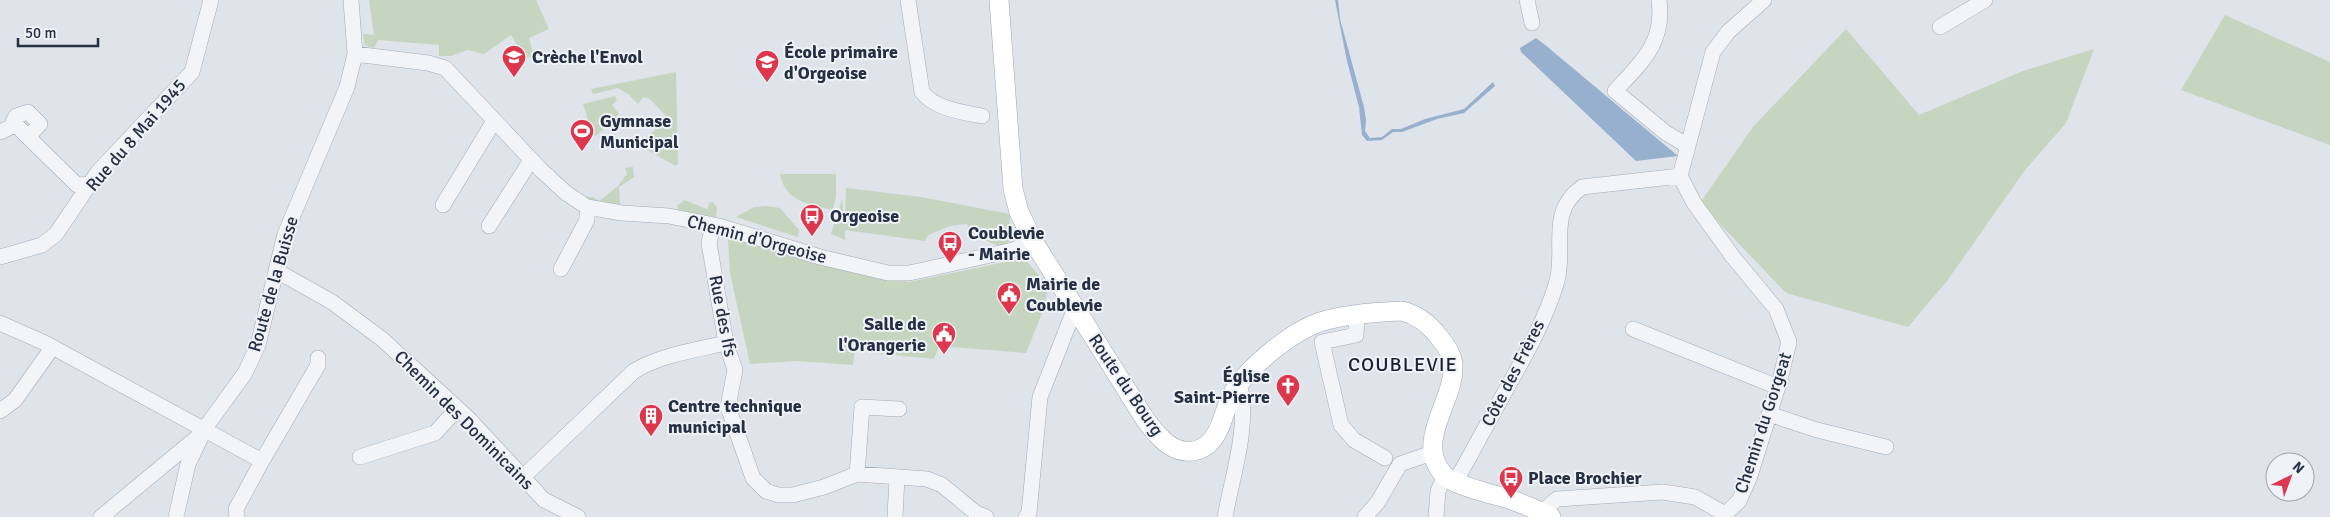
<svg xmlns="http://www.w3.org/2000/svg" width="2330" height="517" viewBox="0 0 2330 517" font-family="Signika,sans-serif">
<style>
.green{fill:#c5d5c0}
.water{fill:#97b0ce}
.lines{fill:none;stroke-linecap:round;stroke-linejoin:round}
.minor-casing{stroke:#a4aab5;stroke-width:16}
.major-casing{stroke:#9da7b7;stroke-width:20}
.minor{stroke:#f3f4f8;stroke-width:15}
.major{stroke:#fff;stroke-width:19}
.labels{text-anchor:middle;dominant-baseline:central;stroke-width:4;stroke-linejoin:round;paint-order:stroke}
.poi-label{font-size:18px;font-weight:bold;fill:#263043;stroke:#eff2f7;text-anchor:start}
.street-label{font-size:18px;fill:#263043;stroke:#eff2f7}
.quarter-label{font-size:20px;letter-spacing:1px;fill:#192134;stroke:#eff2f7}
</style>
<rect width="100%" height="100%" fill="#dfe3ea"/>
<path class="green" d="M369,0h167l13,29 -20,9 5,19 -9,1 -14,-23 -27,19 -17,-4 -16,6h-12v-11l-61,-5 -4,8 -9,-3 -2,-11 11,1z
M2225,15l105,47v83l-149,-55z
M1846,29l73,86 104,-44 71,-22 -28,74 -41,47 -78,111 -39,46 -122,-34 -86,-90 53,-76z
M676,72l2,91 -2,3 -38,-21 27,-24v-6l-15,-16 -7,-2 -5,7 -10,-10 -10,-6 -25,6 -2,-5z
M615,96l2,4 -5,5 7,9 -23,22 -9,-9 1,-8 -5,-15z
M633,167l1,10 -15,10 1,18 -26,-1 -9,-7h8l6,4 19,-15 9,-12 -2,-6z
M780,174h56v22l-3,14c-24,-6 -48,-8 -53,-36z
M846,188l75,9 89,17 -1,28 -10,4 -29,-12 -3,-10 -17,2 -22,9 -3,6 -80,-11v10l-14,-6 11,-34 3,25z
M684,200l23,9 3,-7h3l4,6 -1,9 -4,2 -33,-7 -2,-6z
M766,206l14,2 19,22 -1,7 -62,-20 18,-10z
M728,239l25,2 156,41 115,-24 24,28 -3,20 -19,47 -87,-7 -5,13 -79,-8 -2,14 -57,-4 -46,3 -20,-91z"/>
<path class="water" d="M1335,0h3l2,19 24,88 2,13 -1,11 5,7 12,-1 10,-8h9l24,-10 39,-10 29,-27 2,4 -31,27 -27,6 -35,13h-9l-11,8 -15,1 -5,-6 -3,-28 -12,-46z
M1536,38l8,6 134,112 -42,5 -115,-109 -1,-4z"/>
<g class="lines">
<defs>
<path id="minor" d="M908,0l14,92c13,17 40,20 60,24
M1527,0l5,23
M1659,0c6,42 -17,62 -44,91l51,42 22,13
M1940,27l45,-27
M355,54l73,9 17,5 96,102 25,23 21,14 35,6 47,3 50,10 101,31 68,16h21l19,-4 85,-19 20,-9
M0,132l15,-7
M28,137l-15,-15 3,-6 12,-4 12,12 -12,13 49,48 13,-1
M1680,176l14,27 39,54 43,52 13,33 -9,38 -31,99 -10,22 -17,16
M1680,176l33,-124 15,-20 36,-32
M443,205l51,-84
M713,225l-4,18 17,100 9,27 -7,37 25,71 13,13 12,4h15l31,-8 33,-13 70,5 15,6 34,28 10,4
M489,226l42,-66
M0,257l42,-12 14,-11 42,-62 94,-100 19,-72
M561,269l26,-49v-13
M277,271l55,31 50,37 87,80 75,81 34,17
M1357,315l-1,20 -34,7 19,83 13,15 31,18
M0,323l45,20 217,118 -26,48 1,8
M1633,329l145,58
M0,411l15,-11 37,-52
M1769,414l48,16 69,17
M360,457l75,-24 22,-24
M262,461l56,-96v-7
M857,474l5,-67 37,2
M523,477l111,-106c27,-16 61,-21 92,-28
M1456,481c17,-31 34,-62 51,-93 19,-34 39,-69 50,-107 9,-34 -10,-69 25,-94l98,-11
M1542,512l15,-13 106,-7 32,5 30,17
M101,517l99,-82 45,-62 13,-28 27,-111 62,-147 8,-33 -4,-54
M176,517l12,-53 14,-29
M895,517l2,-40
M1026,517l3,-4 11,-116 35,-89
M1225,517c8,-45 24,-88 15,-133
M1365,517l13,-15 22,-38 32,-11
M1436,517l2,-26 7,-15"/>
<path id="major" d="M999,0l14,189 6,23 14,29c28,45 57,90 85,135 14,21 27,48 46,65 12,11 31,15 44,3 14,-12 16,-35 25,-51 15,-26 58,-61 87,-71 25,-8 56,-10 82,-11 16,4 27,13 37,26 6,7 13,17 14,27 3,35 -38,75 -11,109 10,13 51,21 67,26 14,5 29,11 42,18"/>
</defs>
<use href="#minor" class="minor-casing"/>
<use href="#major" class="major-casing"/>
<use href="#minor" class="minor"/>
<use href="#major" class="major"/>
</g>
<defs>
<symbol id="school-pin" viewBox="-11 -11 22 30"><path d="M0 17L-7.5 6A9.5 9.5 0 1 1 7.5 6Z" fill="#dc374c" stroke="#eff2f7"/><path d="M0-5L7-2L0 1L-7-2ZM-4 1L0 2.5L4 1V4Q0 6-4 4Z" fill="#fff"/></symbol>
<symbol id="stadium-pin" viewBox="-11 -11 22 30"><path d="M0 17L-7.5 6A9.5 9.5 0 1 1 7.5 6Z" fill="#dc374c" stroke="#eff2f7"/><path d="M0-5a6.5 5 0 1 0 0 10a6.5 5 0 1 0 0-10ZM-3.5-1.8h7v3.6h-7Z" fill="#fff"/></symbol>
<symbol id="bus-pin" viewBox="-11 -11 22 30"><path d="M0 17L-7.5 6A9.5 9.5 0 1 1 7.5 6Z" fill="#dc374c" stroke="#eff2f7"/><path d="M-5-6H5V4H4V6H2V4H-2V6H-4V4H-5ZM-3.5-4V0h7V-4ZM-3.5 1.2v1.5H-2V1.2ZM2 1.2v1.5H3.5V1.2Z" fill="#fff"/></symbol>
<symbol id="civic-pin" viewBox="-11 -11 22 30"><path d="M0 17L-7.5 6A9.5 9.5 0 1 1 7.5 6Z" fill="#dc374c" stroke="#eff2f7"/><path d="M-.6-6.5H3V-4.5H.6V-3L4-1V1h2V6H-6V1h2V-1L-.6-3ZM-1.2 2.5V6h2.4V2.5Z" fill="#fff"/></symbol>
<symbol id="church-pin" viewBox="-11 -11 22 30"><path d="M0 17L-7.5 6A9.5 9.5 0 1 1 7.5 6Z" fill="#dc374c" stroke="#eff2f7"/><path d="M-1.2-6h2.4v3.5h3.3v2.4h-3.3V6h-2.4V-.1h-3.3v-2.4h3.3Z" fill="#fff"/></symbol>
<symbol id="building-pin" viewBox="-11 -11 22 30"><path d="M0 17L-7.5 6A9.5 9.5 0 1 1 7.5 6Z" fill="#dc374c" stroke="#eff2f7"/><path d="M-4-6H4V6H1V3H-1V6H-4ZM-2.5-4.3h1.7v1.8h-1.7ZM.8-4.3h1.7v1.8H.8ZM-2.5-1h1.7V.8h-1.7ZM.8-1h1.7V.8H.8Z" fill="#fff"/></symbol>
</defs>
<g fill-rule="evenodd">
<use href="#school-pin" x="500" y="43" width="28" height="38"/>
<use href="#school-pin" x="753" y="48" width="28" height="38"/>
<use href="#stadium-pin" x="568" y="117" width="28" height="38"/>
<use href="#bus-pin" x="798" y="202" width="28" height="38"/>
<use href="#bus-pin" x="936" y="229" width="28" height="38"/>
<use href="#civic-pin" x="995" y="280" width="28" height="38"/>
<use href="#civic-pin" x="930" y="320" width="28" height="38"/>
<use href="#church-pin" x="1274" y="372" width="28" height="38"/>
<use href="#building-pin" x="637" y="402" width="28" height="38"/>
<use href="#bus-pin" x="1497" y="464" width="28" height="38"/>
</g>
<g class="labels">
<g class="poi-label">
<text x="784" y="52">École primaire<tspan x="784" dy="21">d'Orgeoise</tspan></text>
<text x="532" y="57">Crèche l'Envol</text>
<text x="600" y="121">Gymnase<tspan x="600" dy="21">Municipal</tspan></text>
<text x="830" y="216">Orgeoise</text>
<text x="968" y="233">Coublevie<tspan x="968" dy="21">- Mairie</tspan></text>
<text x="1026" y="284">Mairie de<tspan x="1026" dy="21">Coublevie</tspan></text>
<text x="926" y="324" text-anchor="end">Salle de<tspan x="926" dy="21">l'Orangerie</tspan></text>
<text x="1270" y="376" text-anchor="end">Église<tspan x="1270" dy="21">Saint-Pierre</tspan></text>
<text x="668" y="406">Centre technique<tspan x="668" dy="21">municipal</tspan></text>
<text x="1528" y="478">Place Brochier</text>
</g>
<g class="street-label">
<text transform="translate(136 135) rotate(-49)">Rue du 8 Mai 1945</text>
<text transform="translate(757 239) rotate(15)">Chemin d'Orgeoise</text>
<text transform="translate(273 284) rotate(-74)">Route de la Buisse</text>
<text transform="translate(723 316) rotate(79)">Rue des Ifs</text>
<text transform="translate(1513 373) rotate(-63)">Côte des Frères</text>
<text transform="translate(1126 385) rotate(56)">Route du Bourg</text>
<text transform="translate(464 420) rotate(45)">Chemin des Dominicains</text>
<text transform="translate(1763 423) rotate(-72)">Chemin du Gorgeat</text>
</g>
<g class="quarter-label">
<text x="1403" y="364">COUBLEVIE</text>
</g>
</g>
<g transform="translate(2290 477) rotate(42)"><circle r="24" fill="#eff2f7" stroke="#9fa4af"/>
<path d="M0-4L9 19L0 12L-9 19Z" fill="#dc374c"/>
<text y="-8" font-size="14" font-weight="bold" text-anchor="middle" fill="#263043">N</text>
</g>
<path d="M18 38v8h80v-8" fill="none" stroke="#263043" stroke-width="2.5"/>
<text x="25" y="38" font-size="15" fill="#263043" stroke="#eff2f7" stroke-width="4" paint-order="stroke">50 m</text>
</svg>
